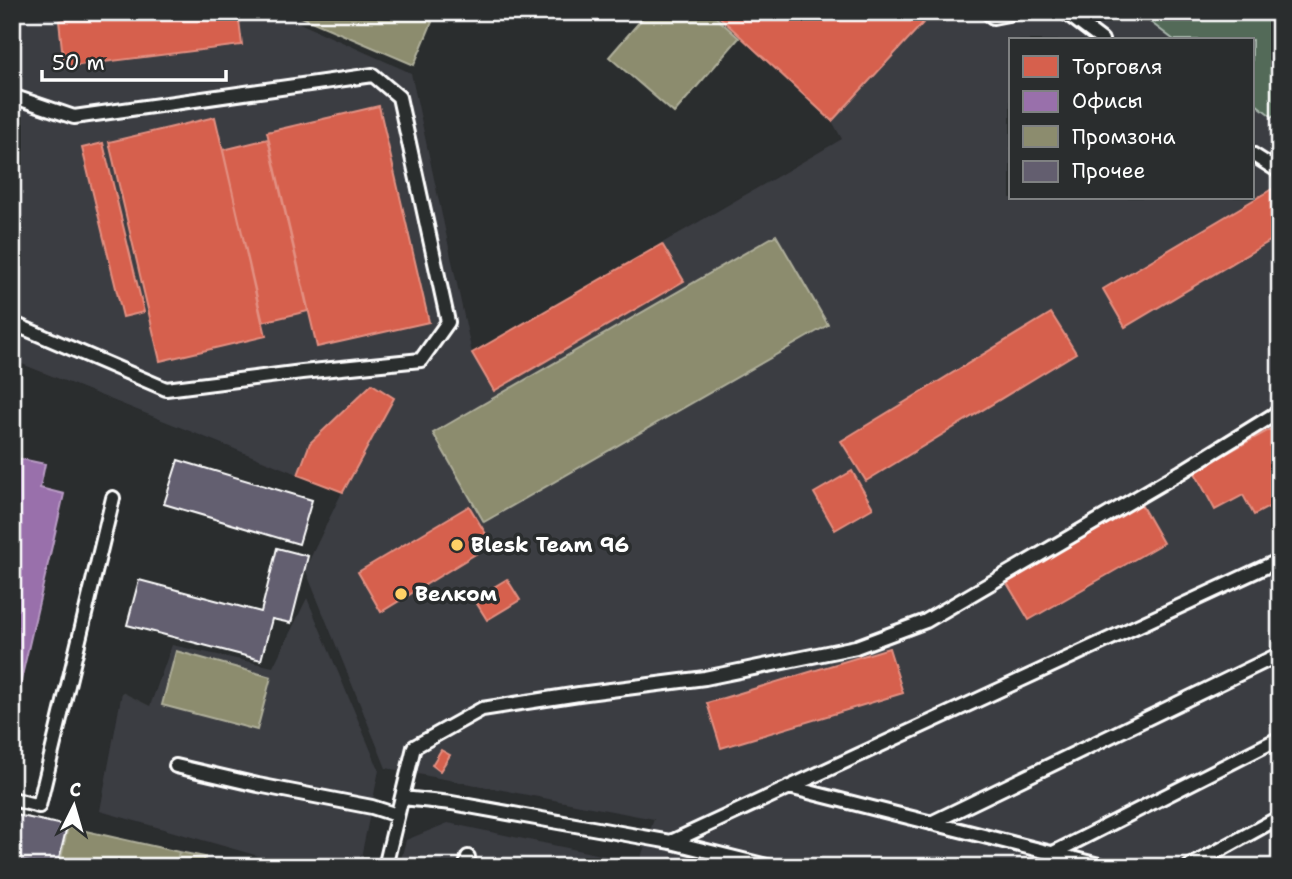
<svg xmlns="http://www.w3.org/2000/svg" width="1292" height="879" viewBox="0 0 1292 879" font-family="'Shantell Sans',sans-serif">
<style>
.built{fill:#3b3c42}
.green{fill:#526b58;stroke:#a8b5ac;stroke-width:2}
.shops{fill:#d6604d;stroke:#e29082;stroke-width:2}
.offices{fill:#9970ab;stroke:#b89bc4;stroke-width:2}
.industry{fill:#8c8c6e;stroke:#aeae9a;stroke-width:2}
.building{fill:#635e6f;stroke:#fff;stroke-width:2}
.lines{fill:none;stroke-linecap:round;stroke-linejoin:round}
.lane-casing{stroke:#fff;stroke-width:18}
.lane{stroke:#2a2d2e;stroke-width:12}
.poi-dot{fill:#ffd166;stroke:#2a2d2e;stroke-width:2.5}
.labels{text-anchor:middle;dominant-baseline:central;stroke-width:7;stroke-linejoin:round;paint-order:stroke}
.poi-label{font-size:21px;font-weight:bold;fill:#fff;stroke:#2a2d2e;text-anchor:start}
</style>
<rect width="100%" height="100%" fill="#2a2d2e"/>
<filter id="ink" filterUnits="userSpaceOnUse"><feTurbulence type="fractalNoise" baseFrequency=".0143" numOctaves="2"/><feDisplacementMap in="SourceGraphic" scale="14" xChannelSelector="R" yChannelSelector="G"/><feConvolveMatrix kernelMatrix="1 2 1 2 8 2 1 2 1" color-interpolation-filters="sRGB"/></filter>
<g filter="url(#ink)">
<path class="built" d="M92,12h183l136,61 61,280 370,-214 -10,-18 90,-98 -10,-11h225l37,28h-164v158h242v-97l18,14 10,5v747h-881l7,-27 42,-17 191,40 15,-44 -268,-51 -81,-199 37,-77 -330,-132v-338z
M307,598l72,172 -20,97h-61l-198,-56 22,-119 28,14 22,-61 101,22z
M179,850l72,17h-75z"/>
<path class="green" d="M1137,12h143v108l-10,-5 -18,-14v-61h-78z"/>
<path class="shops" d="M126,12h112l4,33 -178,22 -5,-46z
M714,12h198l11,11 -91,98z
M379,106l50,216 -112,25 -50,-215z
M215,117l51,219 -106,25 -51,-219z
M268,139l40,172 -46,11 -39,-172z
M103,143l41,169 -21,5 -41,-169z
M1277,186l3,5v44l-155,92 -22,-38z
M662,244l22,37 -190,110 -22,-38z
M1051,313l25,40 -210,128 -25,-40z
M372,384l22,14 -51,94 -45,-17 12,-32z
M1280,424v77l-26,14 -11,-20 -28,15 -21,-39z
M852,471l21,37 -38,22 -21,-37z
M1139,501l24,42 -134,77 -25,-42z
M469,506l23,38 -111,68 -23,-40z
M507,579l13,21 -33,20 -13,-21z
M889,648l14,45 -182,55 -14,-45z
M441,750l9,5 -10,16 -8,-6z"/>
<path class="offices" d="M12,457l33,7 -5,24 24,6 -52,225z"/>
<path class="industry" d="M290,12h119l23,10 -18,43z
M648,12h62l29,26 -65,75 -65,-56z
M776,235l52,90 -344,197 -51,-89z
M176,651l95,26 -14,53 -95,-25z
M68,827l111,25 -3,15h-117z
M179,852l26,5 -2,10h-27z"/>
<path class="building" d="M178,460l134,40 -13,44 -135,-40z
M277,548l31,8 -17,67 -19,-4 -11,41 -134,-35 12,-45 122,32z
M12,814l55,12 -10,41h-8l-37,-8z"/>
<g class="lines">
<defs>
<path id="lane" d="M987,12l6,5 25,-5
M1065,12l37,28
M12,96l62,21 299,-42 26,22 49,225 -27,38 -119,12 -136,17 -154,-66
M1252,154l28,18
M176,766l82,19 114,22 25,8
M789,787l318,80
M402,798l50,5 219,39 609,-282
M12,799l27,7 74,-308
M931,823l349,-169
M671,842l100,25
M1053,853l227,-115
M385,867l29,-120 68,-38 97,-15 126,-16 151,-31 70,-26 255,-149 99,-61
M466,867l2,-10
M1189,867l91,-50"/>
</defs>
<use href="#lane" class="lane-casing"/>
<use href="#lane" class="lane"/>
</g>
</g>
<g class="poi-dot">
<circle cx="457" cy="545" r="7"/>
<circle cx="401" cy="594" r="7"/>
</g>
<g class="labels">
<g class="poi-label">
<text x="471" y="545">Blesk Team 96</text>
<text x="415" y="594">Велком</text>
</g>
</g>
<rect width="1292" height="879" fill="none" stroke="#2a2d2e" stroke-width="42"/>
<rect x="21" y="21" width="1250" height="837" fill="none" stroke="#fff" stroke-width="2.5" filter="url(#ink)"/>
<rect x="1009" y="38" width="245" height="161" fill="#2a2d2e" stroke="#7f8182" stroke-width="2"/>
<rect x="1023" y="56" width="35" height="21" fill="#d6604d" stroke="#7f8182" stroke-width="2"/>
<text x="1072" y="74" font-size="21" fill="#ffffff">Торговля</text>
<rect x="1023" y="91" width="35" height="21" fill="#9970ab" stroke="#7f8182" stroke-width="2"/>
<text x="1072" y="108" font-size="21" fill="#ffffff">Офисы</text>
<rect x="1023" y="126" width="35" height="21" fill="#8c8c6e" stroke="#7f8182" stroke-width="2"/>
<text x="1072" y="144" font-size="21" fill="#ffffff">Промзона</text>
<rect x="1023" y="161" width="35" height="21" fill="#635e6f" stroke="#7f8182" stroke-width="2"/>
<text x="1072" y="178" font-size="21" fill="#ffffff">Прочее</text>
<g transform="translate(74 806) rotate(5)" stroke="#2a2d2e" stroke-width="5" paint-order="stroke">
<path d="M0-5L12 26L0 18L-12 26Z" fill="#ffffff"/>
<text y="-10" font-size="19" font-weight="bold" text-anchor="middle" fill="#ffffff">С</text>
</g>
<path d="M42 70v10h184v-10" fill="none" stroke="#ffffff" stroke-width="3.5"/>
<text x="52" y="70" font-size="21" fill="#ffffff" stroke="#2a2d2e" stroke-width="5" paint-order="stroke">50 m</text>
</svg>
